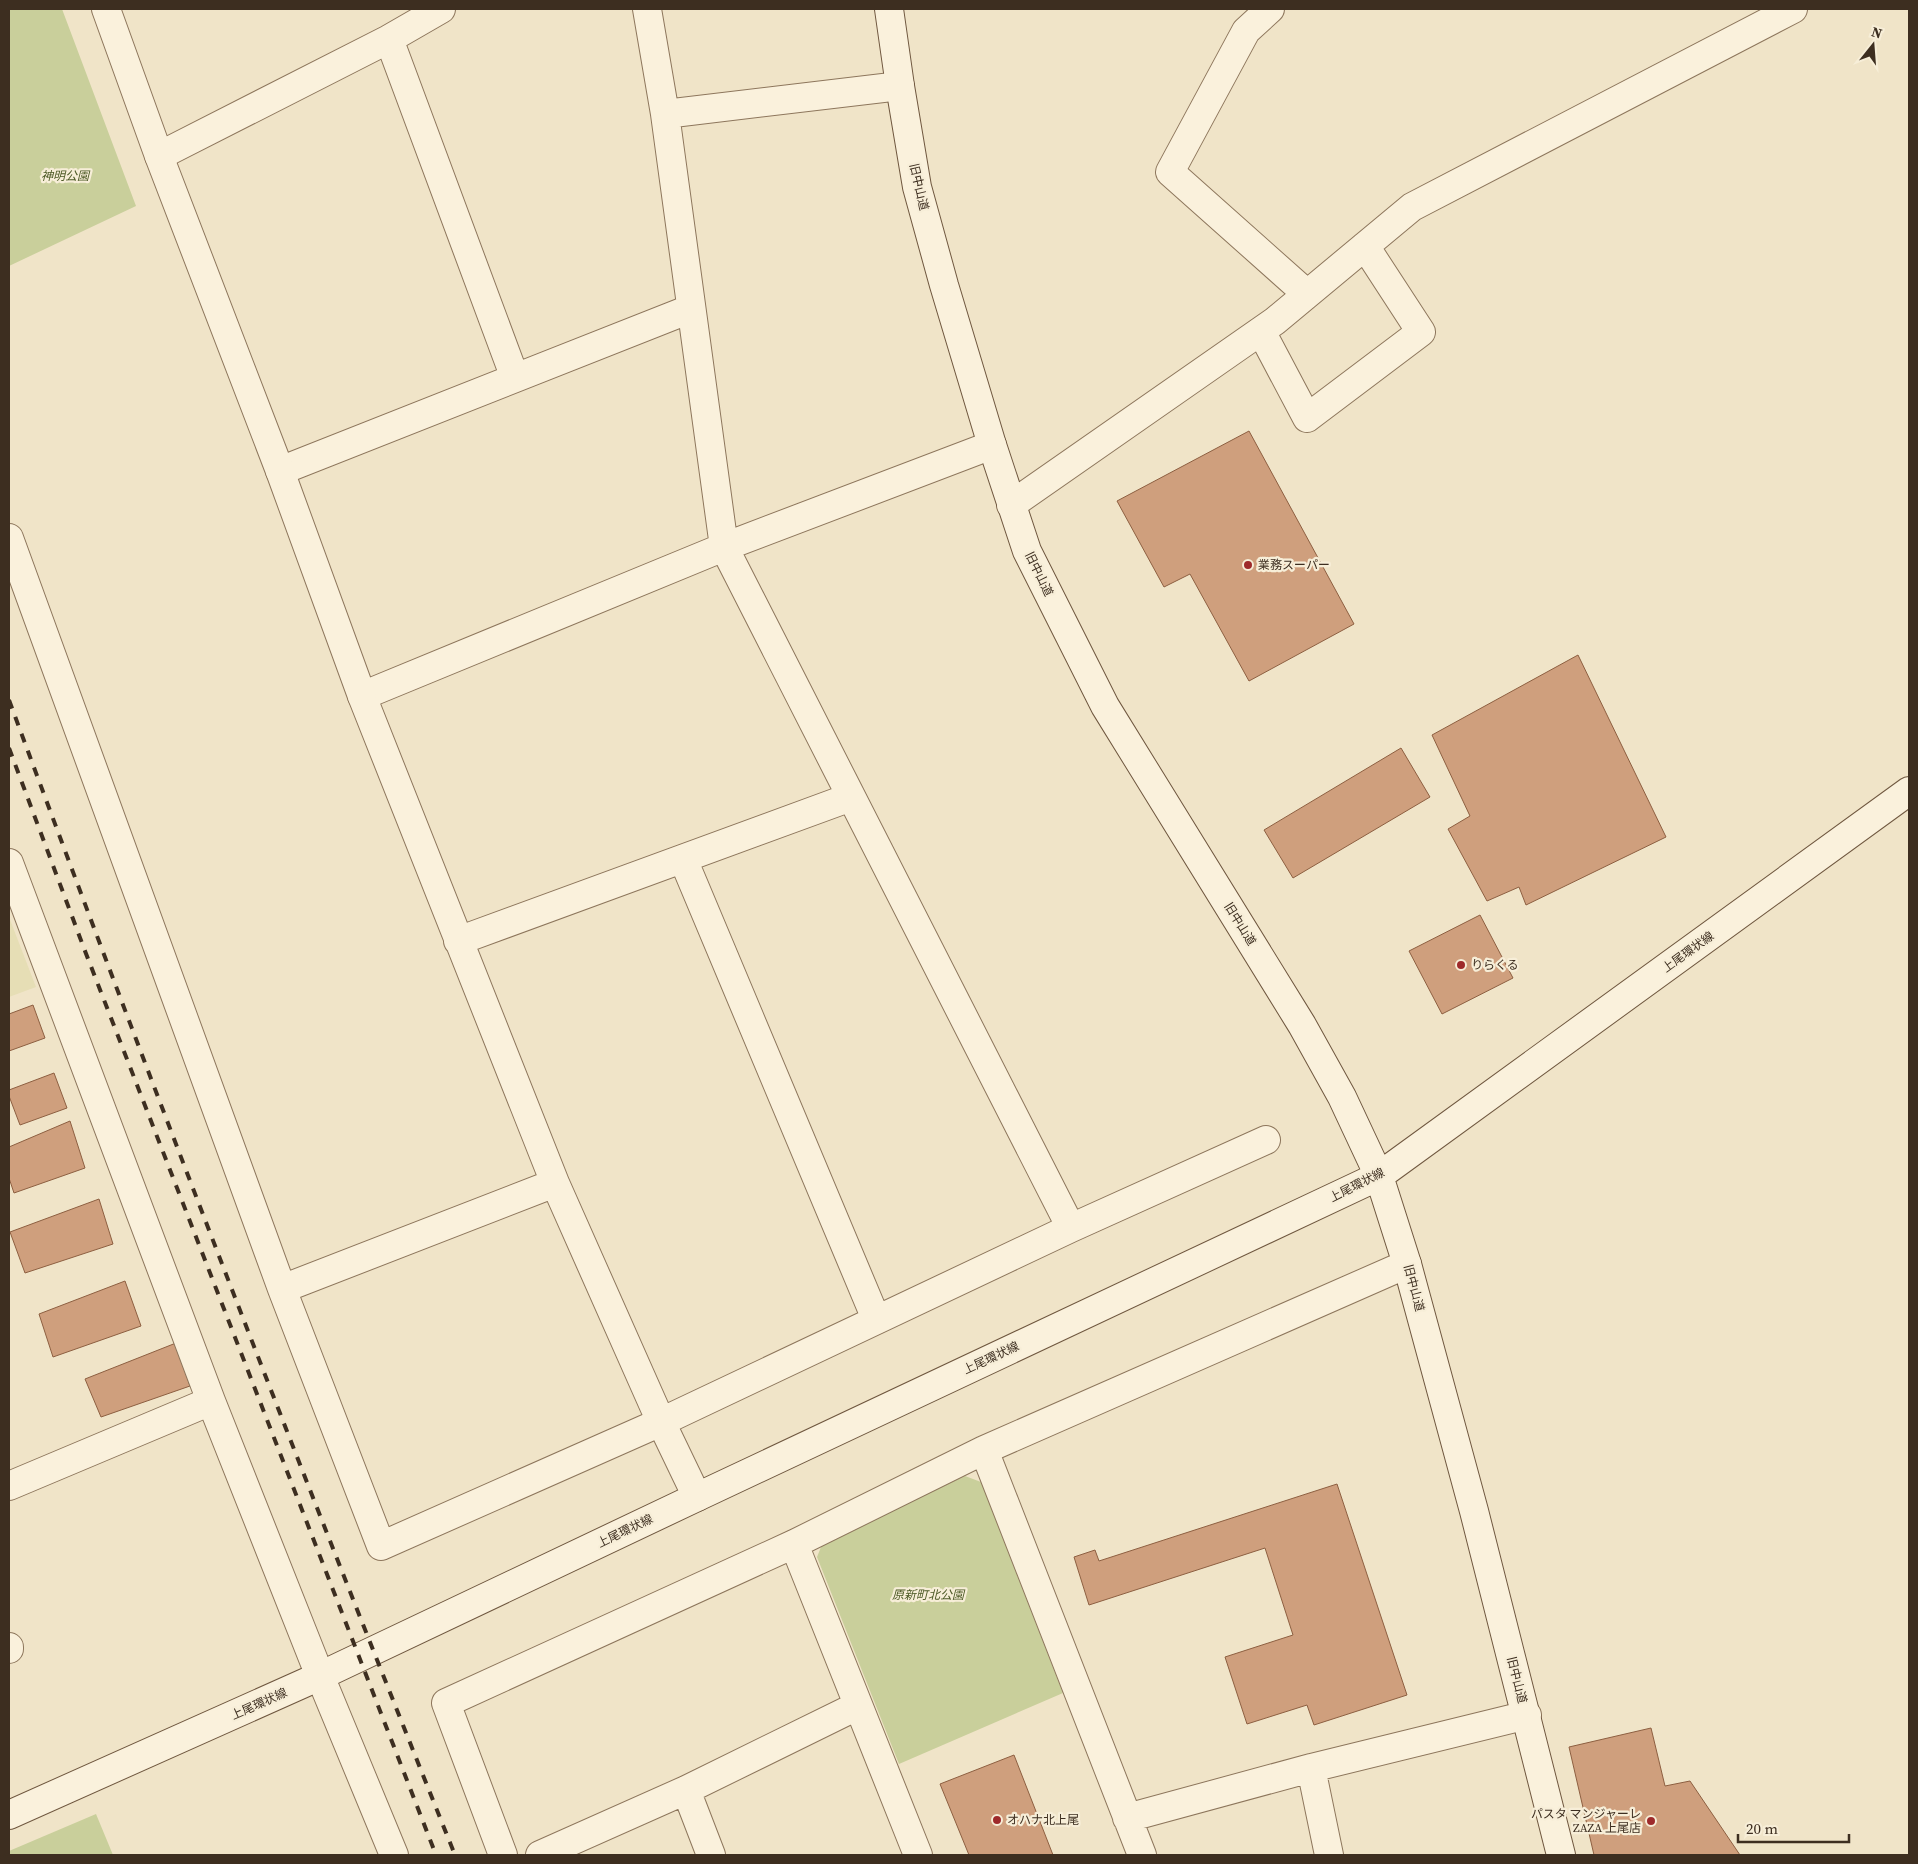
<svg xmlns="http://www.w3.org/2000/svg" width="1918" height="1864" viewBox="0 0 1918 1864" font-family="'Source Serif 4','Noto Sans JP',serif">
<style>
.farmland{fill:#e6deb5}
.green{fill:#c9cf9b}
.building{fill:#cf9f7d;stroke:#8d5f41}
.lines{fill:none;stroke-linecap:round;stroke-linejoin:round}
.minor-casing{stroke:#8d765c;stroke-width:30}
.tertiary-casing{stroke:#8d765c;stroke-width:30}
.secondary-casing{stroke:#6f573f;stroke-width:30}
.minor{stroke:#faf1dc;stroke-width:28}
.tertiary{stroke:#faf1dc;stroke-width:28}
.secondary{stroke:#faf1dc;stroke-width:28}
.rail{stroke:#3d2e20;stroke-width:4;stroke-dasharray:9 9;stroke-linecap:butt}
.poi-dot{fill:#9e2a2b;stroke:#f7eed8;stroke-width:2}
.labels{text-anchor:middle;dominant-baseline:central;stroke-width:4.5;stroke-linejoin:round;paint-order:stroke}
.park-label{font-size:12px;font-style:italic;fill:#4d5a26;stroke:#f7eed8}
.street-label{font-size:12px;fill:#3d2e20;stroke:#f7eed8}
.poi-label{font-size:12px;fill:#3d2e20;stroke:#f7eed8;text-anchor:start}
</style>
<rect width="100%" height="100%" fill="#f0e4c8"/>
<path class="farmland" d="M9,917l27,70 -27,10z"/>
<path class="green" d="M9,9h53l74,197 -127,60z
M965,1476l16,6 82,211 -164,71 -82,-207 6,-15z
M96,1814l17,41h-104v-4z"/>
<path class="building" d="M1249,431l105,193 -105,57 -59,-107 -26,13 -47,-86z
M1578,655l88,182 -140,68 -7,-18 -32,14 -39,-72 22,-13 -38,-81z
M1401,748l29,49 -137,81 -29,-48z
M1480,915l33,63 -71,36 -33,-63z
M33,1005l12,33 -36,13v-37z
M54,1073l13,35 -47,17 -11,-29v-6z
M70,1121l15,47 -71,25 -5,-15v-31z
M99,1199l14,45 -88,29 -15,-41z
M125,1281l16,45 -88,31 -14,-43z
M176,1343l14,43 -89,31 -16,-38z
M1337,1484l70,211 -93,30 -7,-20 -60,19 -22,-67 68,-22 -28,-87 -176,57 -15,-48 21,-7 4,11z
M1651,1728l14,58 25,-5 50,74h-146l-25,-108z
M1014,1755l39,100h-84l-29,-71z"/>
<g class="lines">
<defs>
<path id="minor" d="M647,9l18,105 59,433 347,681
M1270,9l-24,22 -76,141 137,122
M389,39l126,339
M665,114l235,-28
M159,156l230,-117 52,-30
M1261,331l46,87 114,-86 -56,-86
M280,471l410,-162
M1011,505l264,-184 137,-114 381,-198
M9,538l273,751 99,257 280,-124 410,-194 195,-88
M683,859l193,460
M9,863l202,538 109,275 74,179
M458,941l393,-144
M282,1289l273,-106
M984,1450l158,405
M9,1486l202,-85
M697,1497l-36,-75 -106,-239 -193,-487 362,-149 268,-102
M794,1544l124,311
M9,1647v2
M1311,1768l18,87
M686,1790l25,65
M1127,1818l184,-50 216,-53
M503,1855l-57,-152 348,-159 190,-94 423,-186
M540,1855l146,-65 171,-84"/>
<path id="tertiary" d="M106,9l53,147 121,315 82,225"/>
<path id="secondary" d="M889,9l11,77 17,101 27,98 48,160 35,106 78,155 197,319 40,72 37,79 28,88 67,247 87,344
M9,1815l311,-139 377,-179 682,-321 530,-385"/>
</defs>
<use href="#minor" class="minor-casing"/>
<use href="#tertiary" class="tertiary-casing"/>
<use href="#secondary" class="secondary-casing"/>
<use href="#minor" class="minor"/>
<use href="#tertiary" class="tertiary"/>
<use href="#secondary" class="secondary"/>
<path class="rail" d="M9,700c143,387 292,772 446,1155
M9,748l76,203 351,904"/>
</g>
<g class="poi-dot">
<circle cx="1248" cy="565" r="5"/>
<circle cx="1461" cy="965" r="5"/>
<circle cx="997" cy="1820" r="5"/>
<circle cx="1651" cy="1821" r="5"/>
</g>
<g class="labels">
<g class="park-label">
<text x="65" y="176">神明公園</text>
<text x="928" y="1595">原新町北公園</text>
</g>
<g class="street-label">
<text transform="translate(919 187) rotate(77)">旧中山道</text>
<text transform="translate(1039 574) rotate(64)">旧中山道</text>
<text transform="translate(1240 924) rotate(58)">旧中山道</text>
<text transform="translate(1688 952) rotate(-36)">上尾環状線</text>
<text transform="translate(1357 1185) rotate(-27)">上尾環状線</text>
<text transform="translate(1414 1288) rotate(75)">旧中山道</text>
<text transform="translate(991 1358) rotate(-25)">上尾環状線</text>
<text transform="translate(625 1531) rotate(-26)">上尾環状線</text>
<text transform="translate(1517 1680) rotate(76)">旧中山道</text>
<text transform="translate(259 1704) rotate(-24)">上尾環状線</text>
</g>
<g class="poi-label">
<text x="1258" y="565">業務スーパー</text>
<text x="1471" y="965">りらくる</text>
<text x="1641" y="1814" text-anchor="end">パスタ マンジャーレ<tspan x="1641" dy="14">ZAZA 上尾店</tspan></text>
<text x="1007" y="1820">オハナ北上尾</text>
</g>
</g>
<rect width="1918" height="1864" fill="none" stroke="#3d2e20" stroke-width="20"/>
<g transform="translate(1873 45) rotate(17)" stroke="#f7eed8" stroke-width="4" paint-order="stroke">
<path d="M0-4L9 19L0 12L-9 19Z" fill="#3d2e20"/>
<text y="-8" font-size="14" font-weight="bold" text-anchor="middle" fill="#3d2e20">N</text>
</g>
<path d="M1738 1834v8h111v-8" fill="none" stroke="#3d2e20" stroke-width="2.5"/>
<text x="1746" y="1834" font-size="15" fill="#3d2e20" stroke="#f7eed8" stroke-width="4" paint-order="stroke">20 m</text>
</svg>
